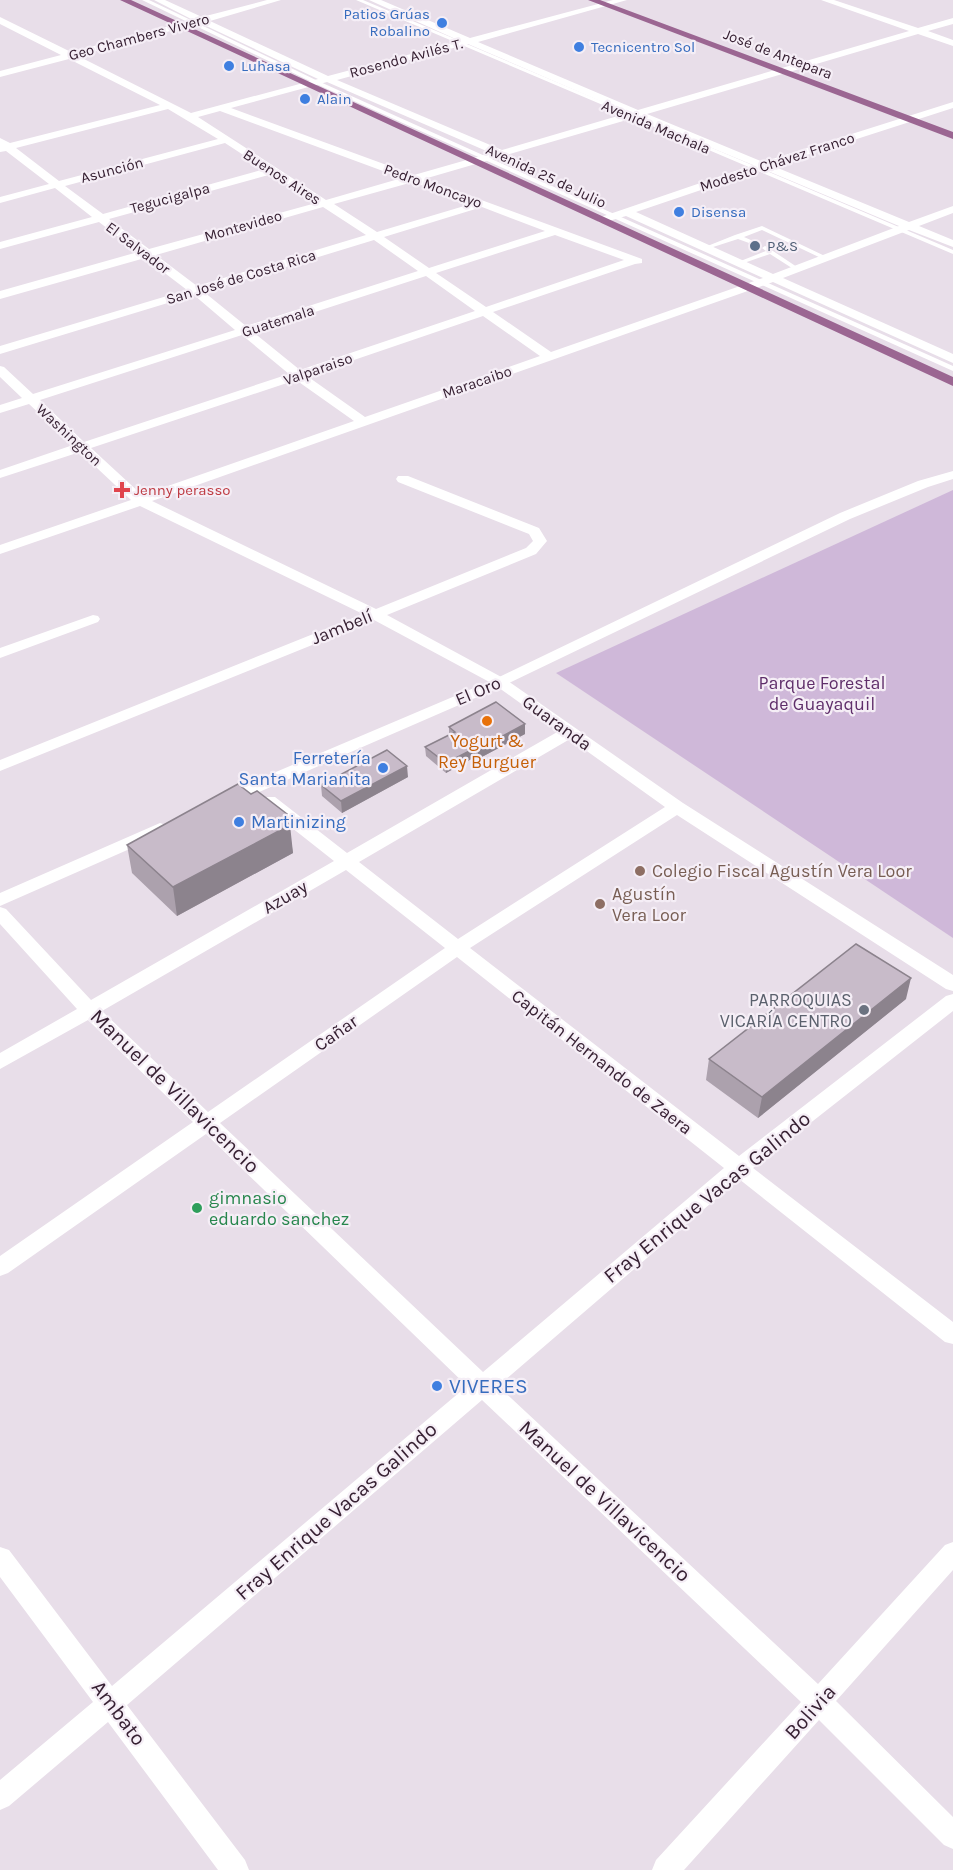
<svg xmlns="http://www.w3.org/2000/svg" width="953" height="1870" viewBox="0 0 953 1870" font-family="Karla,sans-serif">
<style>
.green{fill:#cfb8d9}
.lines{fill:none;stroke-linecap:round;stroke-linejoin:round}
.lane{fill:#fff;fill-rule:evenodd}
.street{fill:#fff;fill-rule:evenodd}
.secondary{fill:#fff;fill-rule:evenodd}
.primary{fill:#9b6692;fill-rule:evenodd}
.wall{fill:#aca1ad}
.shaded-wall{fill:#8c838d}
.building{fill:#c8bbc9;stroke:#8c838d;stroke-width:1.5}
.shop-dot{fill:#3f7fe0;stroke:#f5eef6;stroke-width:2}
.service-dot{fill:#5c6f8a;stroke:#f5eef6;stroke-width:2}
.health-dot{fill:#e0444e;stroke:#f5eef6;stroke-width:2}
.food-dot{fill:#e8710a;stroke:#f5eef6;stroke-width:2}
.education-dot{fill:#8d6e63;stroke:#f5eef6;stroke-width:2}
.worship-dot{fill:#6b7280;stroke:#f5eef6;stroke-width:2}
.leisure-dot{fill:#2e9e5b;stroke:#f5eef6;stroke-width:2}
.labels{text-anchor:middle;dominant-baseline:central;stroke-width:4.5;stroke-linejoin:round;paint-order:stroke}
.far-shop-label{font-size:15px;fill:#366cbe;stroke:#f5eef6;text-anchor:start}
.far-street-label{font-size:15px;fill:#372133;stroke:#f5eef6}
.far-service-label{font-size:15px;fill:#4e5e75;stroke:#f5eef6;text-anchor:start}
.far-health-label{font-size:15px;fill:#be3a42;stroke:#f5eef6;text-anchor:start}
.street-label{font-size:18px;fill:#372133;stroke:#f5eef6}
.park-label{font-size:18px;fill:#5f2e6a;stroke:#f5eef6}
.food-label{font-size:18px;fill:#c56008;stroke:#f5eef6}
.shop-label{font-size:18px;fill:#366cbe;stroke:#f5eef6;text-anchor:end}
.education-label{font-size:18px;fill:#785e54;stroke:#f5eef6;text-anchor:start}
.worship-label{font-size:18px;fill:#5b616d;stroke:#f5eef6;text-anchor:end}
.leisure-label{font-size:18px;fill:#27864d;stroke:#f5eef6;text-anchor:start}
.near-street-label{font-size:21px;fill:#372133;stroke:#f5eef6}
.near-shop-label{font-size:21px;fill:#366cbe;stroke:#f5eef6;text-anchor:start}
</style>
<rect width="100%" height="100%" fill="#e8dee9"/>
<path class="green" d="M953,490v448l-397,-265z"/>
<g class="lines">
<path class="lane" d="M142,0h7l169,81 635,285v5l-639,-288z
M356,0h7l590,250v4z
M762,226l65,31 1,1 -5,1 -61,-29 -18,7 9,4v2h-4l-11,-4 -28,9 -5,-1 30,-12z
M765,246l2,1 33,22 -5,1 -25,-16 -29,10 -3,-2 28,-11 -4,-3z"/>
<path class="street" d="M154,0h11l37,17 65,-17h14l-71,21 118,55 132,-35 -91,-41h12l89,38 143,-38h14l-149,42 160,68 271,-79 -88,-31h13l84,28 35,-10v6l-25,7 25,9v6l-35,-12 -271,80 116,48 190,-60v6l-180,58 136,56 44,-16v7l-34,13 34,14v7l-44,-17 -126,48 170,76v9l-180,-81 -621,219 224,108 150,-61 7,-7 -4,-7 -131,-52 -2,-3 2,-3h10l131,52 8,13 -11,13 -149,61 118,64 178,124 270,172v16l-7,-2 -269,-174 -207,133 269,208 207,-160 7,-2v17l-200,157 200,154v22l-8,-2 -206,-163 -241,207 320,298 127,-139 8,-3v28l-117,131 117,116v32l-9,-4 -125,-125 -135,150h-32l4,-10 145,-158 -319,-302 -355,305 118,155 4,10h-31l-110,-148 -99,84 -9,4v-30l93,-78 -93,-125v-30l9,3 103,136 355,-300 -261,-252 -198,139 -8,3v-20l193,-134 -105,-102 -88,49v-16l77,-44 -77,-85v-17l6,2 85,91 243,-139 -71,-56 -2,-4 2,-4h12l72,56 212,-122 -64,-46 -121,-65 -374,151v-11l363,-146 -223,-108 -140,48v-9l131,-45 -51,-48 -80,26v-8l73,-25 -44,-41 -29,9v-8l22,-7 -22,-21v-11l4,1 29,27 202,-64 -41,-35 -194,59v-8l187,-56 -42,-32 -145,41v-8l138,-39 -39,-30 -99,27v-7l92,-25 -37,-29 -55,15v-6l49,-13 -43,-33 -6,1v-14l10,5 150,-38 -91,-46 -69,18v-6l61,-16 -61,-31v-7l71,35 122,-32zM200,23l118,56 -127,34 -113,-57zM468,44l160,69 -126,37 -165,-70zM327,82l164,71 -77,22 -183,-67zM168,109l50,30 -159,42 -43,-33zM220,111l182,67 -76,22 -128,-83zM637,117l116,48 -155,53v4l4,1 24,-7 137,62 -212,74 -58,-40 142,-48 7,-1v-4l-218,-80zM225,143l40,26 -162,45 -38,-28zM763,169l136,57 -126,48 -137,-62zM272,174l44,29 -167,46 -40,-30zM413,182l58,22 -94,28 -43,-28zM323,207l43,28 -169,51 -41,-31zM482,207l63,24 -116,37 -45,-31zM555,235l69,25 -138,47 -50,-34zM374,240l44,31 -172,55 -42,-34zM426,276l49,35 -175,59 -47,-38zM483,316l57,40 -175,61 -58,-41zM242,335l47,39 -205,68 -44,-42zM296,380l58,41 -212,74 -51,-47zM570,739l95,68 -207,132 -99,-77zM346,870l99,78 -237,164 -106,-101zM457,957l267,211 -241,204 -263,-249z
M93,615l5,1 2,3 -2,3 -98,36v-10z"/>
<path class="secondary" d="M953,471v8l-25,8 -78,32 -345,166 -276,120h-12l-2,-4 2,-4 278,-118 345,-166 78,-32z
M160,823l6,2 2,4 -2,4 -166,73v-13z"/>
<path class="primary" d="M120,0h11l822,377v9z
M588,0h12l353,132v7z"/>
</g>
<path class="wall" d="M449,727l76,7 -47,25 -3,-2 -29,16 -20,-17 -1,-9 24,-12z
M408,777l-66,36 -20,-17 -1,-11z
M251,794l37,29 5,30 -116,63 -45,-43 -5,-28z
M906,999l-148,119 -52,-38 3,-21z"/>
<path class="shaded-wall" d="M525,724v10l-47,25v-10z
M475,748v9l-29,16v-10z
M407,766l1,11 -66,36 -1,-12z
M287,814l2,12 1,-1 3,28 -116,63 -4,-29z
M911,978l-5,21 -148,119 4,-21z"/>
<path class="building" d="M496,702l29,22 -47,25 -3,-1 -29,15 -21,-16 30,-15 -6,-5z
M387,750l20,16 -66,35 -20,-16z
M238,784l13,10 6,-3 30,23 -5,4 8,7 -117,62 -46,-42z
M856,944l55,34 -149,119 -53,-38z"/>
<g class="shop-dot">
<circle cx="442" cy="23" r="6"/>
<circle cx="579" cy="47" r="6"/>
<circle cx="229" cy="66" r="6"/>
<circle cx="305" cy="99" r="6"/>
<circle cx="679" cy="212" r="6"/>
<circle cx="383" cy="768" r="6"/>
<circle cx="239" cy="822" r="6"/>
<circle cx="437" cy="1386" r="6"/>
</g>
<circle class="service-dot" cx="755" cy="246" r="6"/>
<path class="health-dot" d="M119 481h6v6h6v6h-6v6h-6v-6h-6v-6h6z"/>
<circle class="food-dot" cx="487" cy="721" r="6"/>
<g class="education-dot">
<circle cx="640" cy="871" r="6"/>
<circle cx="600" cy="904" r="6"/>
</g>
<circle class="worship-dot" cx="864" cy="1010" r="6"/>
<circle class="leisure-dot" cx="197" cy="1208" r="6"/>
<g class="labels">
<g class="far-shop-label">
<text x="430" y="14" text-anchor="end">Patios Grúas<tspan x="430" dy="17">Robalino</tspan></text>
<text x="591" y="47">Tecnicentro Sol</text>
<text x="241" y="66">Luhasa</text>
<text x="317" y="99">Alain</text>
<text x="691" y="212">Disensa</text>
</g>
<g class="far-street-label">
<text transform="translate(139 37) rotate(-15)">Geo Chambers Vivero</text>
<text transform="translate(778 54) rotate(21)">José de Antepara</text>
<text transform="translate(406 58) rotate(-15)">Rosendo Avilés T.</text>
<text transform="translate(656 127) rotate(23)">Avenida Machala</text>
<text transform="translate(777 162) rotate(-18)">Modesto Chávez Franco</text>
<text transform="translate(112 170) rotate(-15)">Asunción</text>
<text transform="translate(546 176) rotate(25)">Avenida 25 de Julio</text>
<text transform="translate(282 177) rotate(33)">Buenos Aires</text>
<text transform="translate(433 186) rotate(20)">Pedro Moncayo</text>
<text transform="translate(170 198) rotate(-15)">Tegucigalpa</text>
<text transform="translate(243 226) rotate(-16)">Montevideo</text>
<text transform="translate(138 248) rotate(37)">El Salvador</text>
<text transform="translate(241 277) rotate(-17)">San José de Costa Rica</text>
<text transform="translate(278 321) rotate(-18)">Guatemala</text>
<text transform="translate(318 369) rotate(-19)">Valparaiso</text>
<text transform="translate(477 382) rotate(-19)">Maracaibo</text>
<text transform="translate(69 435) rotate(43)">Washington</text>
</g>
<g class="far-service-label">
<text x="767" y="246">P&amp;S</text>
</g>
<g class="far-health-label">
<text x="134" y="490">Jenny perasso</text>
</g>
<g class="street-label">
<text transform="translate(342 627) rotate(-22)">Jambelí</text>
<text transform="translate(478 691) rotate(-23)">El Oro</text>
<text transform="translate(557 723) rotate(36)">Guaranda</text>
<text transform="translate(285 897) rotate(-30)">Azuay</text>
<text transform="translate(336 1033) rotate(-35)">Cañar</text>
<text transform="translate(602 1062) rotate(38)">Capitán Hernando de Zaera</text>
</g>
<g class="park-label">
<text x="822" y="683">Parque Forestal<tspan x="822" dy="21">de Guayaquil</tspan></text>
</g>
<g class="food-label">
<text x="487" y="741">Yogurt &amp;<tspan x="487" dy="21">Rey Burguer</tspan></text>
</g>
<g class="shop-label">
<text x="371" y="758">Ferretería<tspan x="371" dy="21">Santa Marianita</tspan></text>
<text x="251" y="822" text-anchor="start">Martinizing</text>
</g>
<g class="education-label">
<text x="652" y="871">Colegio Fiscal Agustín Vera Loor</text>
<text x="612" y="894">Agustín<tspan x="612" dy="21">Vera Loor</tspan></text>
</g>
<g class="worship-label">
<text x="852" y="1000">PARROQUIAS<tspan x="852" dy="21">VICARÍA CENTRO</tspan></text>
</g>
<g class="leisure-label">
<text x="209" y="1198">gimnasio<tspan x="209" dy="21">eduardo sanchez</tspan></text>
</g>
<g class="near-street-label">
<text transform="translate(175 1091) rotate(44)">Manuel de Villavicencio</text>
<text transform="translate(707 1197) rotate(-39)">Fray Enrique Vacas Galindo</text>
<text transform="translate(605 1501) rotate(43)">Manuel de Villavicencio</text>
<text transform="translate(336 1511) rotate(-41)">Fray Enrique Vacas Galindo</text>
<text transform="translate(810 1712) rotate(-48)">Bolivia</text>
<text transform="translate(119 1713) rotate(53)">Ambato</text>
</g>
<g class="near-shop-label">
<text x="449" y="1386">VIVERES</text>
</g>
</g>
</svg>
